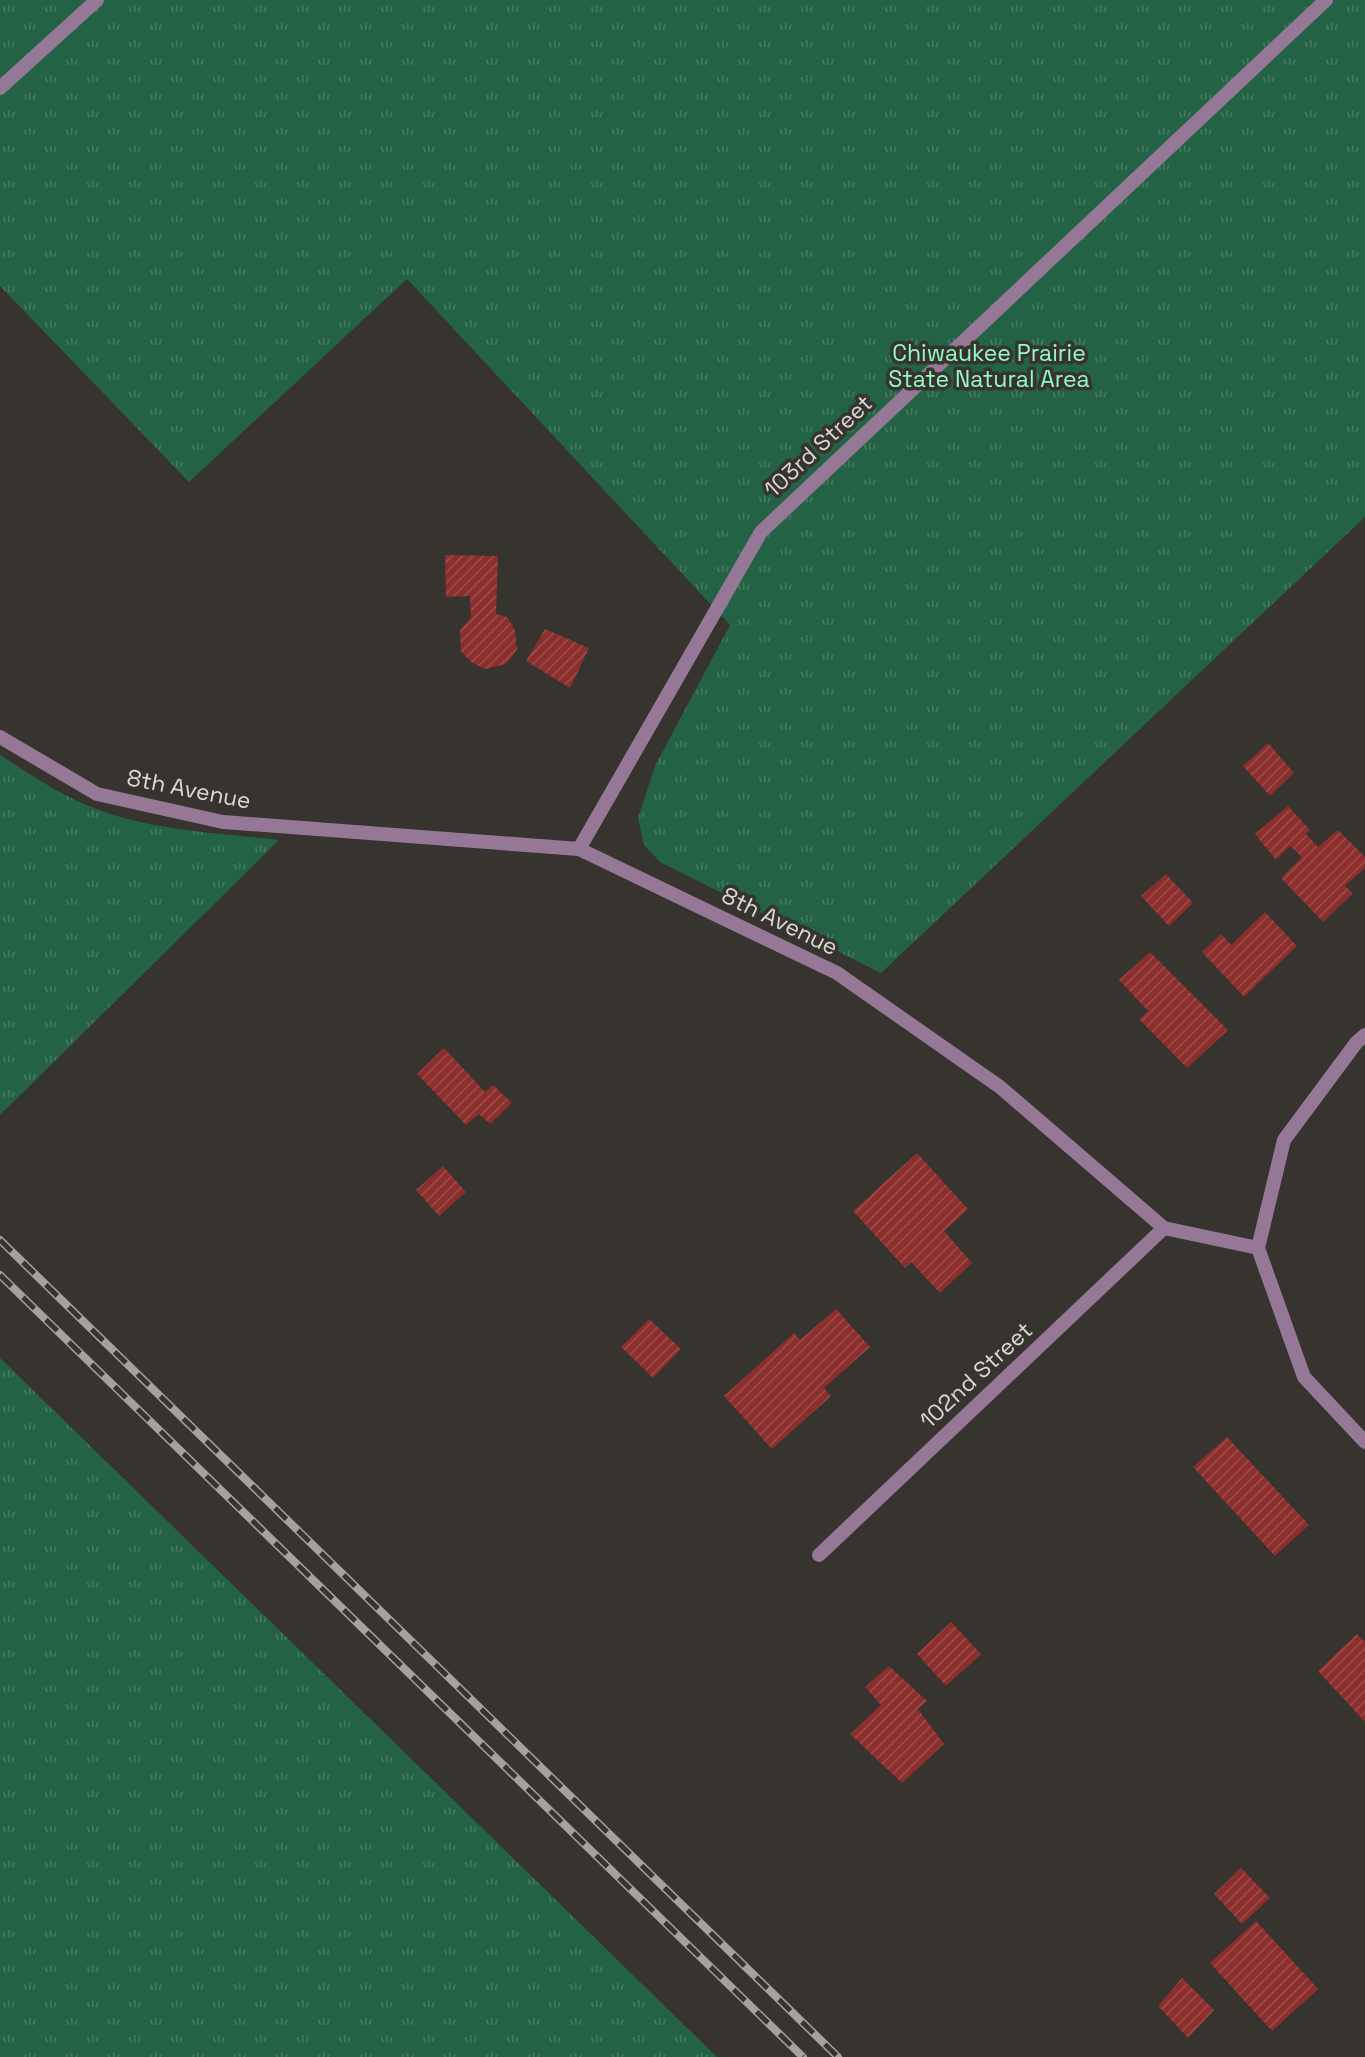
<svg xmlns="http://www.w3.org/2000/svg" width="1365" height="2057" viewBox="0 0 1365 2057" font-family="'Space Grotesk',sans-serif">
<style>
.park{fill:url(#park-tufts)}
.building{fill:url(#building-hatch)}
.lines{fill:none;stroke-linecap:round;stroke-linejoin:round}
.minor{stroke:#957796;stroke-width:14}
.rail-casing{stroke:#a4a19e;stroke-width:8}
.rail{stroke:#37332f;stroke-width:5;stroke-dasharray:16;stroke-linecap:butt}
.labels{text-anchor:middle;dominant-baseline:central;stroke-width:7;stroke-linejoin:round;paint-order:stroke}
.park-label{font-size:23px;fill:#91fbc4;stroke:#37332f}
.street-label{font-size:23px;fill:#dbd9d6;stroke:#37332f}
</style>
<defs>
<pattern id="park-tufts" width="24" height="20" patternUnits="userSpaceOnUse" patternTransform="scale(1.75)"><rect width="24" height="20" fill="#246245"/><path d="M3 7l-1-3M5 7V3M7 7l1-3M15 17l-1-3M17 17v-4M19 17l1-3" fill="none" stroke="#43785f"/></pattern>
<pattern id="building-hatch" width="6" height="6" patternUnits="userSpaceOnUse" patternTransform="scale(1.75)"><rect width="6" height="6" fill="#8b2e2c"/><path d="M-1 1l2-2M0 6l6-6M5 7l2-2" fill="none" stroke="#9b4c4a"/></pattern>
</defs>
<rect width="100%" height="100%" fill="#37332f"/>
<path class="park" d="M0,0h1365v517l-484,456 -221,-111 -16,-17 -6,-27 17,-52 75,-141 -323,-346 -218,203 -189,-196z
M0,755c31,20 63,42 99,55 57,21 120,23 180,30l-279,275z
M0,1358l717,699h-717z"/>
<path class="building" d="M445,555l53,1 -2,58 11,3 8,13 2,20 -11,14 -21,5 -14,-7 -10,-11 -1,-21 11,-12 -1,-22 -24,1z
M545,629l44,19 -19,40 -44,-27z
M1268,743l26,30 -24,23 -27,-30z
M1288,806l22,24 -4,4 12,13 20,-17 27,27v11l-20,18 8,7 -30,29 -42,-44 21,-21 -12,-11 -14,14 -21,-26z
M1166,874l27,29 -24,23 -28,-30z
M1265,912l32,34 -53,51 -42,-45 19,-18 10,11z
M1150,952l78,78 -41,38 -48,-49 9,-8 -29,-31z
M444,1048l41,44 8,-7 19,18 -22,21 -11,-10 -13,11 -49,-51z
M917,1153l51,56 -24,22 28,32 -32,30 -29,-31 -6,6 -52,-57z
M443,1166l23,26 -27,24 -23,-26z
M836,1309l34,38 -46,41 7,8 -59,53 -48,-53 70,-63 6,7z
M649,1319l32,30 -28,29 -32,-31z
M1227,1437l82,88 -34,31 -82,-89z
M951,1622l30,32 -35,32 -29,-32z
M1357,1634l8,8v80l-47,-51z
M889,1666l38,35 -9,8 26,35 -42,39 -52,-49 31,-29 -16,-18z
M1241,1868l29,30 -28,26 -28,-30z
M1256,1921l62,68 -46,42 -62,-68z
M1182,1978l32,32 -26,28 -30,-32z"/>
<g class="lines">
<path class="minor" d="M0,88l97,-88
M0,737l97,57 126,28 356,27 258,124 163,114 164,141 94,20 46,129 61,65
M579,849l182,-317 565,-532
M1258,1248l26,-108 72,-97 9,-8
M819,1555l345,-327"/>
<defs>
<path id="rail" d="M0,1240l838,817
M0,1275l803,782"/>
</defs>
<use href="#rail" class="rail-casing"/>
<use href="#rail" class="rail"/>
</g>
<g class="labels">
<g class="park-label">
<text x="989" y="353">Chiwaukee Prairie<tspan x="989" dy="26">State Natural Area</tspan></text>
</g>
<g class="street-label">
<text transform="translate(818 446) rotate(-43)">103rd Street</text>
<text transform="translate(189 789) rotate(11)">8th Avenue</text>
<text transform="translate(780 921) rotate(26)">8th Avenue</text>
<text transform="translate(976 1375) rotate(-43)">102nd Street</text>
</g>
</g>
</svg>
